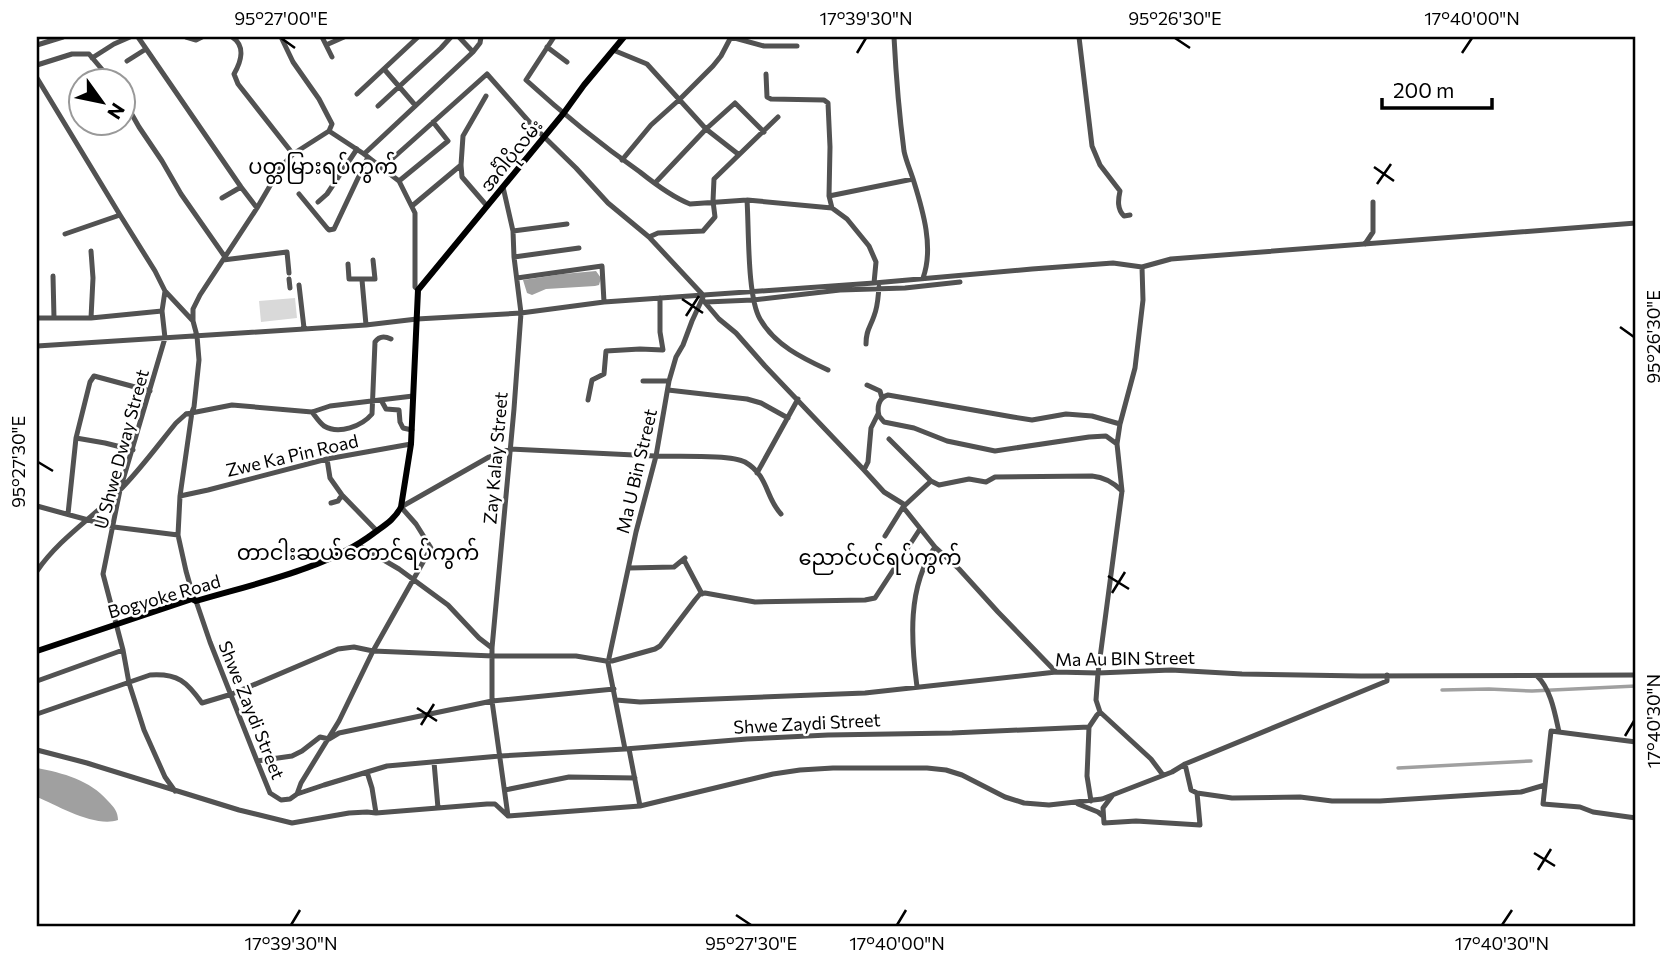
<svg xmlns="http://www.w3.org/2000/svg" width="1673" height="963" viewBox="0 0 1673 963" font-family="Commissioner,'Noto Sans Myanmar',sans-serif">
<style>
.green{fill:#d9d9d9}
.water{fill:#a0a0a0}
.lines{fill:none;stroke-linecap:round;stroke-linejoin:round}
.canal{stroke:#a0a0a0;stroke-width:3.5}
.minor{stroke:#525252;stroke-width:5}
.major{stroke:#000;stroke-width:6}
.ticks{fill:none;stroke:#000;stroke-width:2.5}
.labels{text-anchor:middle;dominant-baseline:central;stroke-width:5;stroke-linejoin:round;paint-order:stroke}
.street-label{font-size:18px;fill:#000;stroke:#fff}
.quarter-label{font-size:21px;fill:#000;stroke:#fff}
.neatline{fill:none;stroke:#000;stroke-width:2.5}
.ticks-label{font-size:18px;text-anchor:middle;fill:#000}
</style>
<rect width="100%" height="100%" fill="#fff"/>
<path class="green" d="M295,298l2,20 -36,4 -2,-21z"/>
<path class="water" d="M596,271l5,7 -2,7 -4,1 -49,3 -14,6 -5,-2 -4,-13 40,-6z
M37,768c26,5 53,12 71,33 6,6 10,11 10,19 -22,8 -60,-14 -81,-23z"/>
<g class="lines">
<path class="canal" d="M1442,690l47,-1 43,2 104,-5
M1398,768l133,-7"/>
<path class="minor" d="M138,37l103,150 16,21
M186,37l10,3 6,-3
M232,37c14,9 9,25 2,37l4,10 55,70
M281,37l12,25 26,37 13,25 -3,7
M322,37l10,20
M459,37l14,15
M554,37l-28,43c36,33 74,64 114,92 15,12 32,25 50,32l57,-4 85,8 15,11 22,27 7,16 -2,21
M731,37l33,9h33
M894,37c2,38 5,76 10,114 2,10 7,21 10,31 9,29 20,66 9,96
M1079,37l13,109 8,19 20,26c-2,9 -3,18 4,25l6,-1
M37,45l26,-8
M326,45l18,-8
M547,47l20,15
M613,50l34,14 59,65 32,25
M92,58l22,-14 16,-7
M127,61l19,-12
M37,65l35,-11h17l22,26
M384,69l31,36
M766,74l1,23 4,2 53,1 4,3 2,44 -1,49 3,12
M37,78l83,137 35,56 10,20 28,30
M357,94l61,-57
M486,96l-23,40 -2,29 1,12 25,29
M122,97l17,30 23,34 19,33 44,63
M378,106l63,-58 10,-11
M364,154l109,-102 7,-9 1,-6
M622,160l29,-35 29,-26 33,-33 8,-10 10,-19
M383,167l104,-93 45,51 44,43 32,35 41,34 54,58
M399,181l49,-40 -15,-19
M655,183l51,-54 29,-26 29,29
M503,187l10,44 1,26
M299,194l28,34 2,2 5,-1 34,-72
M829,196l84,-17
M222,198l19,-11
M747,200c2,28 0,97 13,119 15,26 42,39 68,51
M318,202l9,-8 30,-45
M412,206l49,-41
M513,231l54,-7
M65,234l55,-19
M649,237l9,-4 45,-2 12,-14 -2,-16 1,-22 64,-62
M1365,244l8,-12v-30
M91,251l2,27 -2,40
M223,260l64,-8 2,21
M348,264l1,15h26l-2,-19
M53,276l1,42
M517,278l85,-12 2,36
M289,279l1,9
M362,280l4,45
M299,285l5,43
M165,291l-3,20 3,27 -45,152 -17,84 20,76 6,33 15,47 21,47 10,14
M702,299l17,20 17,14 29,33 99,104 4,-8 3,-34 7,-14
M706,302l47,-2 87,-10 65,-2 55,-6
M37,318h54l71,-7
M866,344c0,-14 4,-16 8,-28 4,-10 4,-19 5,-29
M37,346l329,-21 51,-6 104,-6 83,-11 270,-19 158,-14 81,-6 29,4 29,-8 465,-36
M643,381h26
M867,385l13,6 2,7
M668,390l79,9 14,4 27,15
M381,400l5,9 13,1 1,12 3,6 9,2
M588,400l4,-20 12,-6 2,-23 34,-2 23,1 -3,-18v-34
M312,412c4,5 7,10 12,14 15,9 38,0 48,-12l3,-72c4,-6 10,-6 16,-3
M186,414l46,-9 80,7 18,-6 83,-10
M76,438l14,-56 4,-6 56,15
M889,439l42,42 8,4 30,-6 17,3 9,-5 97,-1c12,1 21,6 30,15
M1117,444l-11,-8 -17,1 -94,14 -48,-10 -33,-13 -30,-6 -5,-6c-2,-8 -1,-18 9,-21l125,22 19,3 34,-6 26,2 28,8
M327,459l3,19 12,17 35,36
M864,470l20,22 21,13
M757,473l41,-74
M180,496l28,-6 119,-31 84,-15
M331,503l7,-2 4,-6
M37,506l77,21 64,8
M903,507l32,40 24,22 39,43 58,60
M68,514l8,-76 29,5 28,7
M885,536l18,-29 28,-26
M358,545l41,24 49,36 31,33 13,10
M684,560l18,34
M629,568l45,-1 11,-9
M37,571c22,-32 55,-53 82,-80 21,-21 39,-46 57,-68l10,-9
M194,599l-8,-28 -8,-36 2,-39 12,-84 2,-5 5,-47 -2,-24 -4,-15v-12l7,-14 57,-87 24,-41 12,-13 36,-23 35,23 35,27 16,32v74l3,3
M196,601l14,41 47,119 13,32 11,7 9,-1 7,-5 27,-9 63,-19 113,-10 125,-7 122,-10 81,-4 124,-2 137,-6 8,-12 3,-3 -4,-12 2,-27 24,-182 -5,-47 3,-20 15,-56 8,-68 -1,-33
M609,658l27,-126 20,-76 13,-75 7,-24 7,-12 9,-24 12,-26
M612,661l43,-12 5,-3 35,-46 5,-6 5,-1 50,9 110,-2 10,-2 45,-69
M608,663l17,86
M1537,676c14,13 18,38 22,56
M37,681l86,-31
M917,687c-6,-46 -10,-100 18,-140
M616,700l24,2 225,-9 191,-21 42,1 73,-3 71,4 119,2 275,-1
M1100,712l51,47 12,16
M37,714l113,-39c28,-2 37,7 52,28l30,-9 106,-45 16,-2 19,4 120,5h83l30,5
M1089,727l-2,49 4,25
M1636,742l-85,-11 -8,73 37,3 13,5 43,6
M629,749l11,57
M37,750l50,13 152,47 53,13 57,-10 18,-1 9,1 111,-9h8l13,12 132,-10 133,-32 27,-4 33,-2h94l19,2 16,5 43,22 19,6 25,2 53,-6 70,-27 13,-8 202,-83v-6
M257,761l35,-5 10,-5 18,-14 9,2 10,-6 153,-32 122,-12
M434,762l4,46
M1185,764l6,26 6,3 35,5 68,-1 32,4h48l141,-9 24,-7
M367,772l5,16 4,25
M505,790l64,-13 66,1
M297,794l4,-11 38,-62 34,-70 58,-103 -15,-24 -15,-17 88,-50 21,-8c48,2 97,5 145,7 19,1 76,-2 90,6 24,14 20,35 36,52
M1112,796l-9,12 1,15 32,-2 64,4 -3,-32
M1078,804l20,8 5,4
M508,816l-16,-115v-53l22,-239 7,-96 -7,-56 65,-9"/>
<path class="major" d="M37,651l155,-52 4,2c57,-17 131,-32 178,-68 11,-8 21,-14 27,-26l10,-63 7,-154 145,-176 21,-29 40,-48"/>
</g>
<path class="ticks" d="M281,38l14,10M1175,38l15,10M857,53l9,-15M1462,53l10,-15M1374,167l20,14M1377,184l14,-20M682,299l21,14M686,316l13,-20M1620,327l14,10M38,462l15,9M1108,576l21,13M1112,593l13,-21M417,708l20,13M421,725l13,-21M1625,736l9,-15M1534,853l21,13M1538,870l13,-21M736,915l15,10M291,925l9,-15M897,925l9,-15M1502,925l10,-15"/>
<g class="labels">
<g class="street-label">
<text transform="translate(511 155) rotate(-51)">အင်္ဂါပိုလမ်း</text>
<text transform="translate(121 449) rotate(-75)">U Shwe Dway Street</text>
<text transform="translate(292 455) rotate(-13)">Zwe Ka Pin Road</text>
<text transform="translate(495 458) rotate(-85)">Zay Kalay Street</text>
<text transform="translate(636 471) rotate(-77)">Ma U Bin Street</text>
<text transform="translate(164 596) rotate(-16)">Bogyoke Road</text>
<text transform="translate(1125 658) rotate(-1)">Ma Au BIN Street</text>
<text transform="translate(252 710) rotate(68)">Shwe Zaydi Street</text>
<text transform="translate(807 723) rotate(-3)">Shwe Zaydi Street</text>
</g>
<g class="quarter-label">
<text x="323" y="165">ပတ္တမြားရပ်ကွက်</text>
<text x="358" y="551">တာငါးဆယ်တောင်ရပ်ကွက်</text>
<text x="880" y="556">ညောင်ပင်ရပ်ကွက်</text>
</g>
</g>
<rect width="1673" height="963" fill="none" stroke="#ffffff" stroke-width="77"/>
<g transform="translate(102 102) rotate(123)"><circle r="33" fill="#ffffff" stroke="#999999" stroke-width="2"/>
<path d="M0-5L12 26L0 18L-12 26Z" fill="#000000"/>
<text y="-10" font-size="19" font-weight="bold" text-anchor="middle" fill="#000000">N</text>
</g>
<path d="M1382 98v10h110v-10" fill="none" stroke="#000000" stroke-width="3.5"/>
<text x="1393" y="98" font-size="21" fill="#000000" stroke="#ffffff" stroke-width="5" paint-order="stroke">200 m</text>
<rect x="38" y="38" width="1596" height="887" class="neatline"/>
<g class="ticks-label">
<text x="281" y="25">95°27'00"E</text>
<text x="866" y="25">17°39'30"N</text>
<text x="1175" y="25">95°26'30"E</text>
<text x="1472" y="25">17°40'00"N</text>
<text transform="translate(1654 337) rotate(-90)" y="6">95°26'30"E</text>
<text transform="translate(19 462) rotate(-90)" y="6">95°27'30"E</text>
<text transform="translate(1654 721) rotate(-90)" y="6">17°40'30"N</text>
<text x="291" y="950">17°39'30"N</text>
<text x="751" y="950">95°27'30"E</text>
<text x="897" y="950">17°40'00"N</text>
<text x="1502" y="950">17°40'30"N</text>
</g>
</svg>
